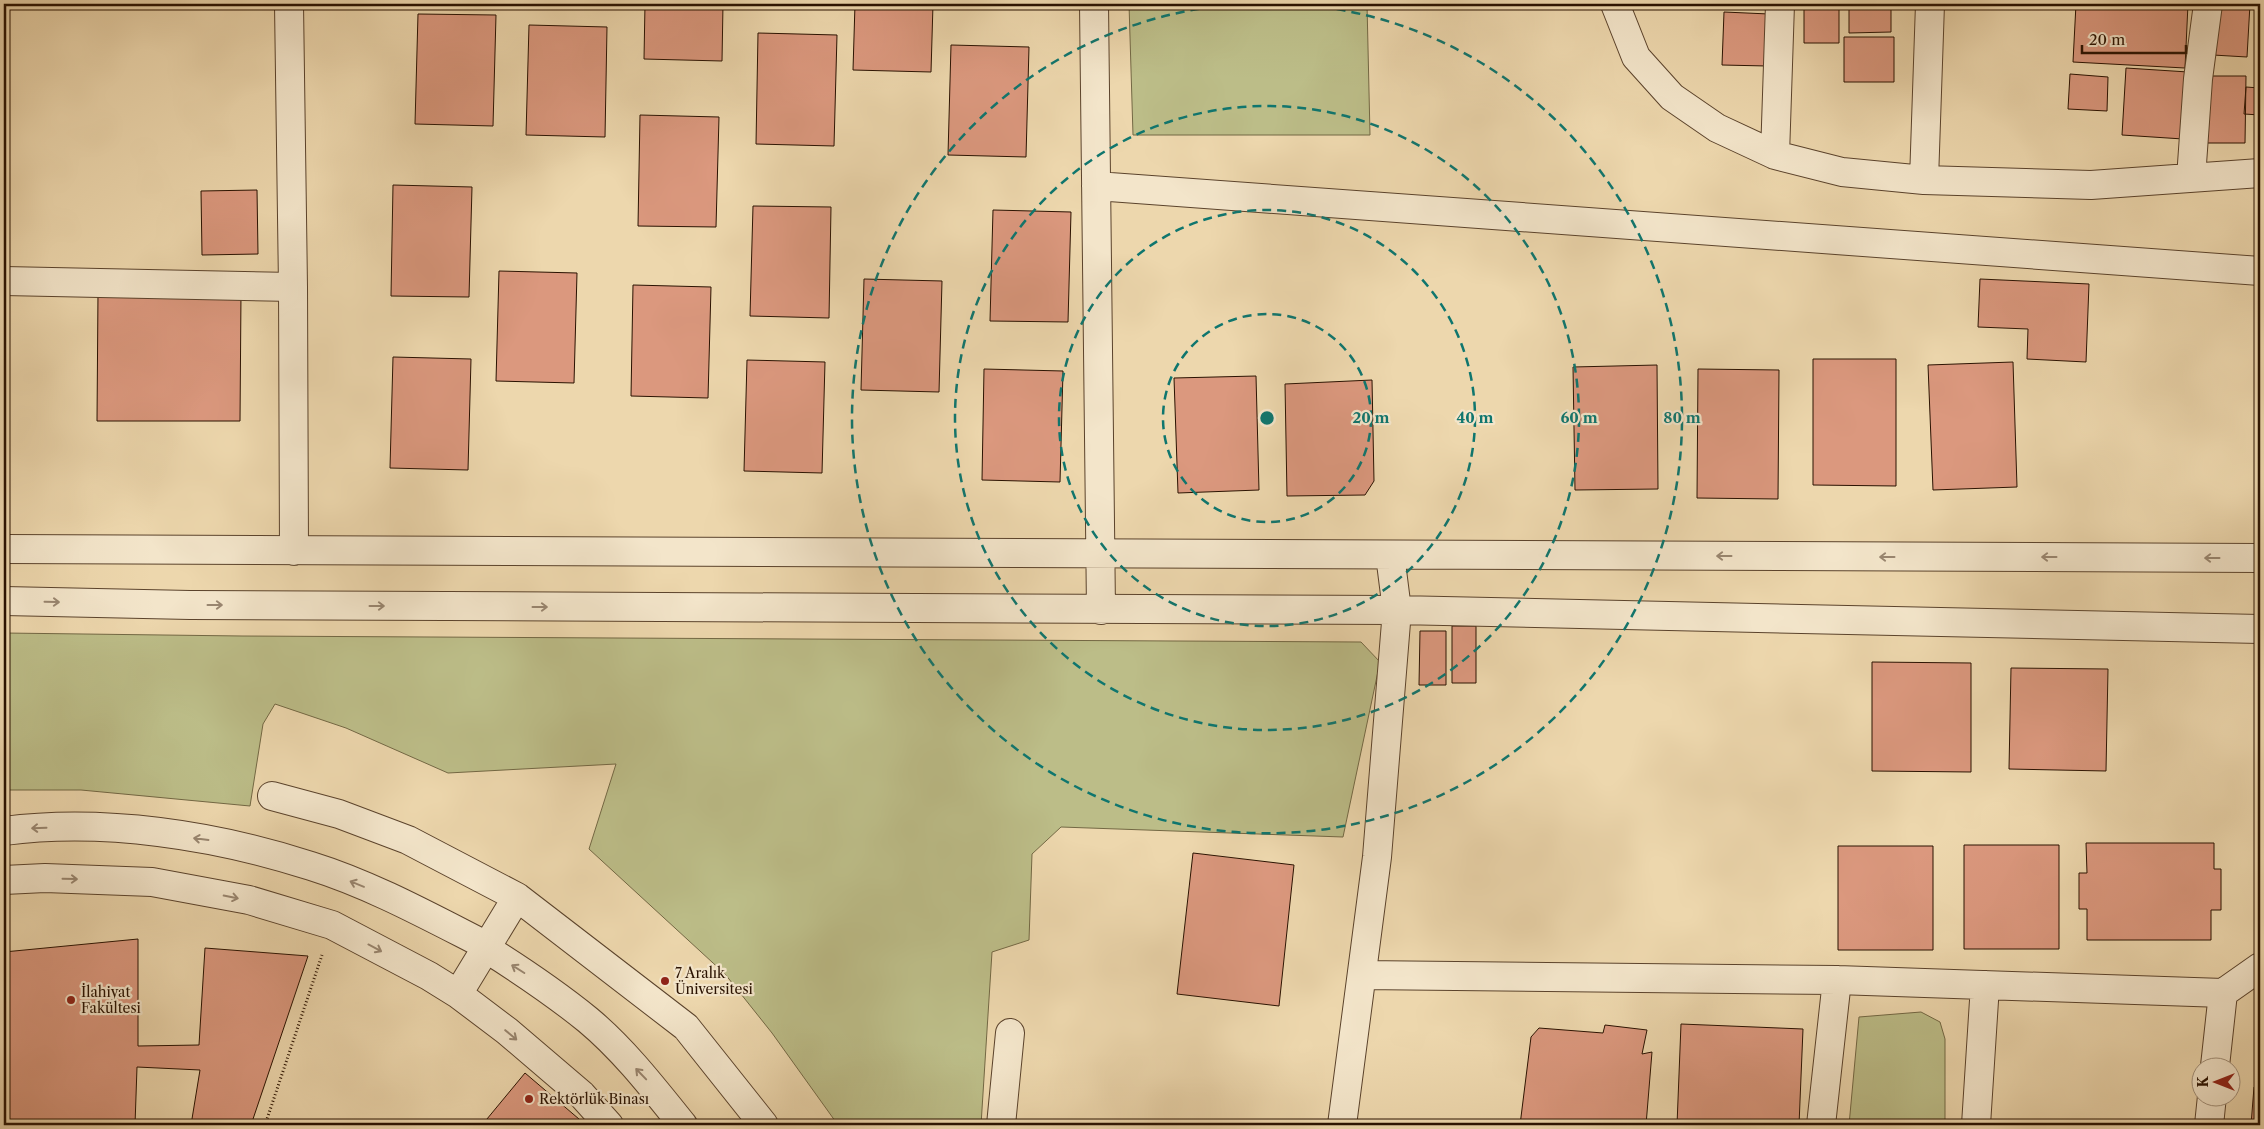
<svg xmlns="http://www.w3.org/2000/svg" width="2264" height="1129" viewBox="0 0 2264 1129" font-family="'Libre Caslon Text',serif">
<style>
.green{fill:#bcbd88;stroke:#736844}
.building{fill:#db987e;stroke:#2a1201}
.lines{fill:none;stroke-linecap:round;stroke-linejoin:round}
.minor-casing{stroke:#5b432c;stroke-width:30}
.path{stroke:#2a1201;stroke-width:3;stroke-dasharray:1 2.5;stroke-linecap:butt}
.minor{stroke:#f3e5ca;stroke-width:28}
.oneway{stroke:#998670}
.ring{fill:none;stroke:#0f766e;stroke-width:2.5;stroke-dasharray:9 6}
.poi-dot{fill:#8f2418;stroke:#f3e5ca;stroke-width:2}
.labels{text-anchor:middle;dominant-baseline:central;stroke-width:4.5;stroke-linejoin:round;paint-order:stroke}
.poi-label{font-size:14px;fill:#2a1201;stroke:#f3e5ca;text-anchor:start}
.centre{fill:#0f766e;stroke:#f3e5ca;stroke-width:2.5}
.ring-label{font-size:15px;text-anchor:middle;font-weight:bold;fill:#0f766e;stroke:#f3e5ca;stroke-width:4.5;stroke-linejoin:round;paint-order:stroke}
</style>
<rect width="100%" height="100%" fill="#edd7ad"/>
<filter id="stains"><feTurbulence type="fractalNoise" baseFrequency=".004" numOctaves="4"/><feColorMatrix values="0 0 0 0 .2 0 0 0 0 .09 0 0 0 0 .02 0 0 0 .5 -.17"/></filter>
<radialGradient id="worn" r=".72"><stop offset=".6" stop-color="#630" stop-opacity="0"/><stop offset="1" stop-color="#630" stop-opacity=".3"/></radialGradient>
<path class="green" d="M1129,4h238l3,131h-237z
M4,633l238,3 1119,6 19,20 -37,175 -282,-10 -29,27 -3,86 -37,12 -11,173h-143l-66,-92 -47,-59 -136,-125 27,-85 -168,9 -102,-45 -71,-24 -12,20 -13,82 -169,-16h-77z
M1921,1012l19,10 5,17v86h-96l10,-108z"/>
<path class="building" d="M645,4h78l-1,57 -78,-2z
M855,4h78l-2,68 -78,-2z
M1804,4h35v39h-35z
M1849,4h42v28l-42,1z
M2076,4h112l-3,64 -112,-6z
M2217,4h33l-3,53 -34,-2z
M1724,12l45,2 -2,52 -45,-1z
M418,14l78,1 -3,111 -78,-2z
M529,25l78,2 -2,110 -79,-2z
M758,33l79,2 -3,111 -78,-2z
M1844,37h50v45h-50z
M951,45l78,2 -3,110 -78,-2z
M2126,68l62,4 -5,67 -61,-4z
M2070,74l38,3 -1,34 -39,-2z
M2203,76h43l-1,67h-43z
M2246,87l14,1v27l-16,-1z
M640,115l79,2 -3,110 -78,-1z
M393,185l79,2 -3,110 -78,-1z
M257,190l1,64 -56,1 -1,-64z
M753,206l78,1 -2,111 -79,-2z
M993,210l78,2 -3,110 -78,-1z
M499,271l78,2 -3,110 -78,-2z
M864,279l78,2 -3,111 -78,-2z
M1980,279l109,5 -3,78 -59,-3 1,-30 -50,-2z
M633,285l78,2 -3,111 -77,-2z
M98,292l143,1 -1,128h-143z
M393,357l78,2 -3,111 -78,-2z
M1813,359h83v127l-83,-1z
M747,360l78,2 -3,111 -78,-2z
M2013,362l4,125 -84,3 -5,-125z
M1657,365l1,124 -83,1 -2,-123z
M984,369l79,2 -3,111 -78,-2z
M1698,369l81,1 -1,129 -81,-1z
M1256,376l3,114 -81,3 -4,-115z
M1372,380l2,101 -9,14 -78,1 -2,-112z
M1452,626h24v57h-24z
M1420,631h26v54h-27z
M1872,662l99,1v109l-99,-1z
M2011,668l97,1 -2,102 -97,-2z
M2086,843h128v26h7v41h-10v30h-124v-31h-8v-36h8z
M1964,845h95v104h-95z
M1838,846h95v104h-95z
M1193,853l101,12 -15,141 -102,-12z
M138,939v107l61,-1 6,-97 103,8 -57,169h-60l9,-55 -63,-3 -2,58h-131v-173z
M1681,1024l122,5 -4,96h-122z
M1605,1025l42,5 -5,24 10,-2 -6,73h-126l11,-88 8,-9 64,5z
M525,1073l61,52h-104z
M2254,1087l6,1v37h-9z"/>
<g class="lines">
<defs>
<path id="minor" d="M289,4l4,283 1,264
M1094,4l7,606
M1615,4l21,53 36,40 45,31 58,27 67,17 82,8 167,5 169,-12
M1775,155l5,-151
M2191,178l7,-99 10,-75
M1924,180l6,-176
M1096,186l1164,85
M4,281l289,6
M4,549l2256,9
M4,601l186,4 1207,5 863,19
M272,796l67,18 69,26 109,57
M4,831c100,-13 211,4 307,35 61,19 119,51 176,80v3c35,22 69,45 101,71 36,30 66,69 95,105
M4,880l41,-2 107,4 97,18 83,25 97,51 29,18 49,37 75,64 27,30
M1362,975l475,5 386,13
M458,994l59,-97 169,130 78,98
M2215,1066l8,-73 37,-26
M1001,1125l9,-92
M1342,1125l35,-268 20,-247 -7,-55
M1821,1125l16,-145
M1976,1125l9,-140
M2209,1125l3,-29"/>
</defs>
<use href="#minor" class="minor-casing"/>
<path class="path" d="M265,1125l57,-170"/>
<use href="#minor" class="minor"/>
</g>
<defs><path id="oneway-shaft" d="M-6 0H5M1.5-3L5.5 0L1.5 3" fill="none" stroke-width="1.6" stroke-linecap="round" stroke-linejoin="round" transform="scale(1.25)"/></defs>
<g class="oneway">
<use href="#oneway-shaft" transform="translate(1724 556) rotate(-180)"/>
<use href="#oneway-shaft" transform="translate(1887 557) rotate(-180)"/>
<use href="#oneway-shaft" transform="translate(2049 557) rotate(-180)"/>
<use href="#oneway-shaft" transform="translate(2212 558) rotate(-180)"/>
<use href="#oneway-shaft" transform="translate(52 602) rotate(1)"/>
<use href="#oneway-shaft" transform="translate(215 605)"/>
<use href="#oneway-shaft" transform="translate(377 606)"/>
<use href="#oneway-shaft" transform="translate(540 607)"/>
<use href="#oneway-shaft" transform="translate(39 828) rotate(178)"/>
<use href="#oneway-shaft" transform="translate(201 839) rotate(-173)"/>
<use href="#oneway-shaft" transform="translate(70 879) rotate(1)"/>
<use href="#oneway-shaft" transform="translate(357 884) rotate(-158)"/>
<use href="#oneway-shaft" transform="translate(231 897) rotate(11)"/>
<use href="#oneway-shaft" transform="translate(375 948) rotate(28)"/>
<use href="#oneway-shaft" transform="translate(518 969) rotate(-148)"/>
<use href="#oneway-shaft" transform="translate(511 1035) rotate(40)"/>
<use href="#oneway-shaft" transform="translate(641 1074) rotate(-134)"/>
</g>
<g class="ring">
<circle cx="1267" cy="418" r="104"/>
<circle cx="1267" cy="418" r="208"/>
<circle cx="1267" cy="418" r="312"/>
<path d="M1292 4A415 415 0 1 1 1242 4"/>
</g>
<g class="poi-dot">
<circle cx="665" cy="981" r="5"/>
<circle cx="71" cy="1000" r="5"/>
<circle cx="529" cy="1099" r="5"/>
</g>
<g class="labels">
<g class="poi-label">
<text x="675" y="973">7 Aralık<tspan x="675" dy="16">Üniversitesi</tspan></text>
<text x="81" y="992">İlahiyat<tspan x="81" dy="16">Fakültesi</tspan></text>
<text x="539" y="1099">Rektörlük Binası</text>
</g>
</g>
<circle cx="1267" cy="418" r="8" class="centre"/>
<g class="ring-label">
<text x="1371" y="423">20 m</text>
<text x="1475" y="423">40 m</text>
<text x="1579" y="423">60 m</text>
<text x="1682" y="423">80 m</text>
</g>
<rect width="2264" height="1129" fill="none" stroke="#edd7ad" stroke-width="20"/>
<rect x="5" y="5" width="2254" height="1119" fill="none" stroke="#2a1201" stroke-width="2.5"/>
<rect x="10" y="10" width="2244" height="1109" fill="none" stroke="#2a1201"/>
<g transform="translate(2216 1082) rotate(270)"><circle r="24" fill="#f3e5ca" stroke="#a3917a"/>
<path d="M0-4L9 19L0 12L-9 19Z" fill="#8f2418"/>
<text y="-8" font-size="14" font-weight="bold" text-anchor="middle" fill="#2a1201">K</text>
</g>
<path d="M2082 45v8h104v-8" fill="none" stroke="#2a1201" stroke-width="2.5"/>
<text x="2089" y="45" font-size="15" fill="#2a1201" stroke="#f3e5ca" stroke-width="4" paint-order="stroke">20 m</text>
<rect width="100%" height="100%" filter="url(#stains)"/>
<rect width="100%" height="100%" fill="url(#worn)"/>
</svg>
